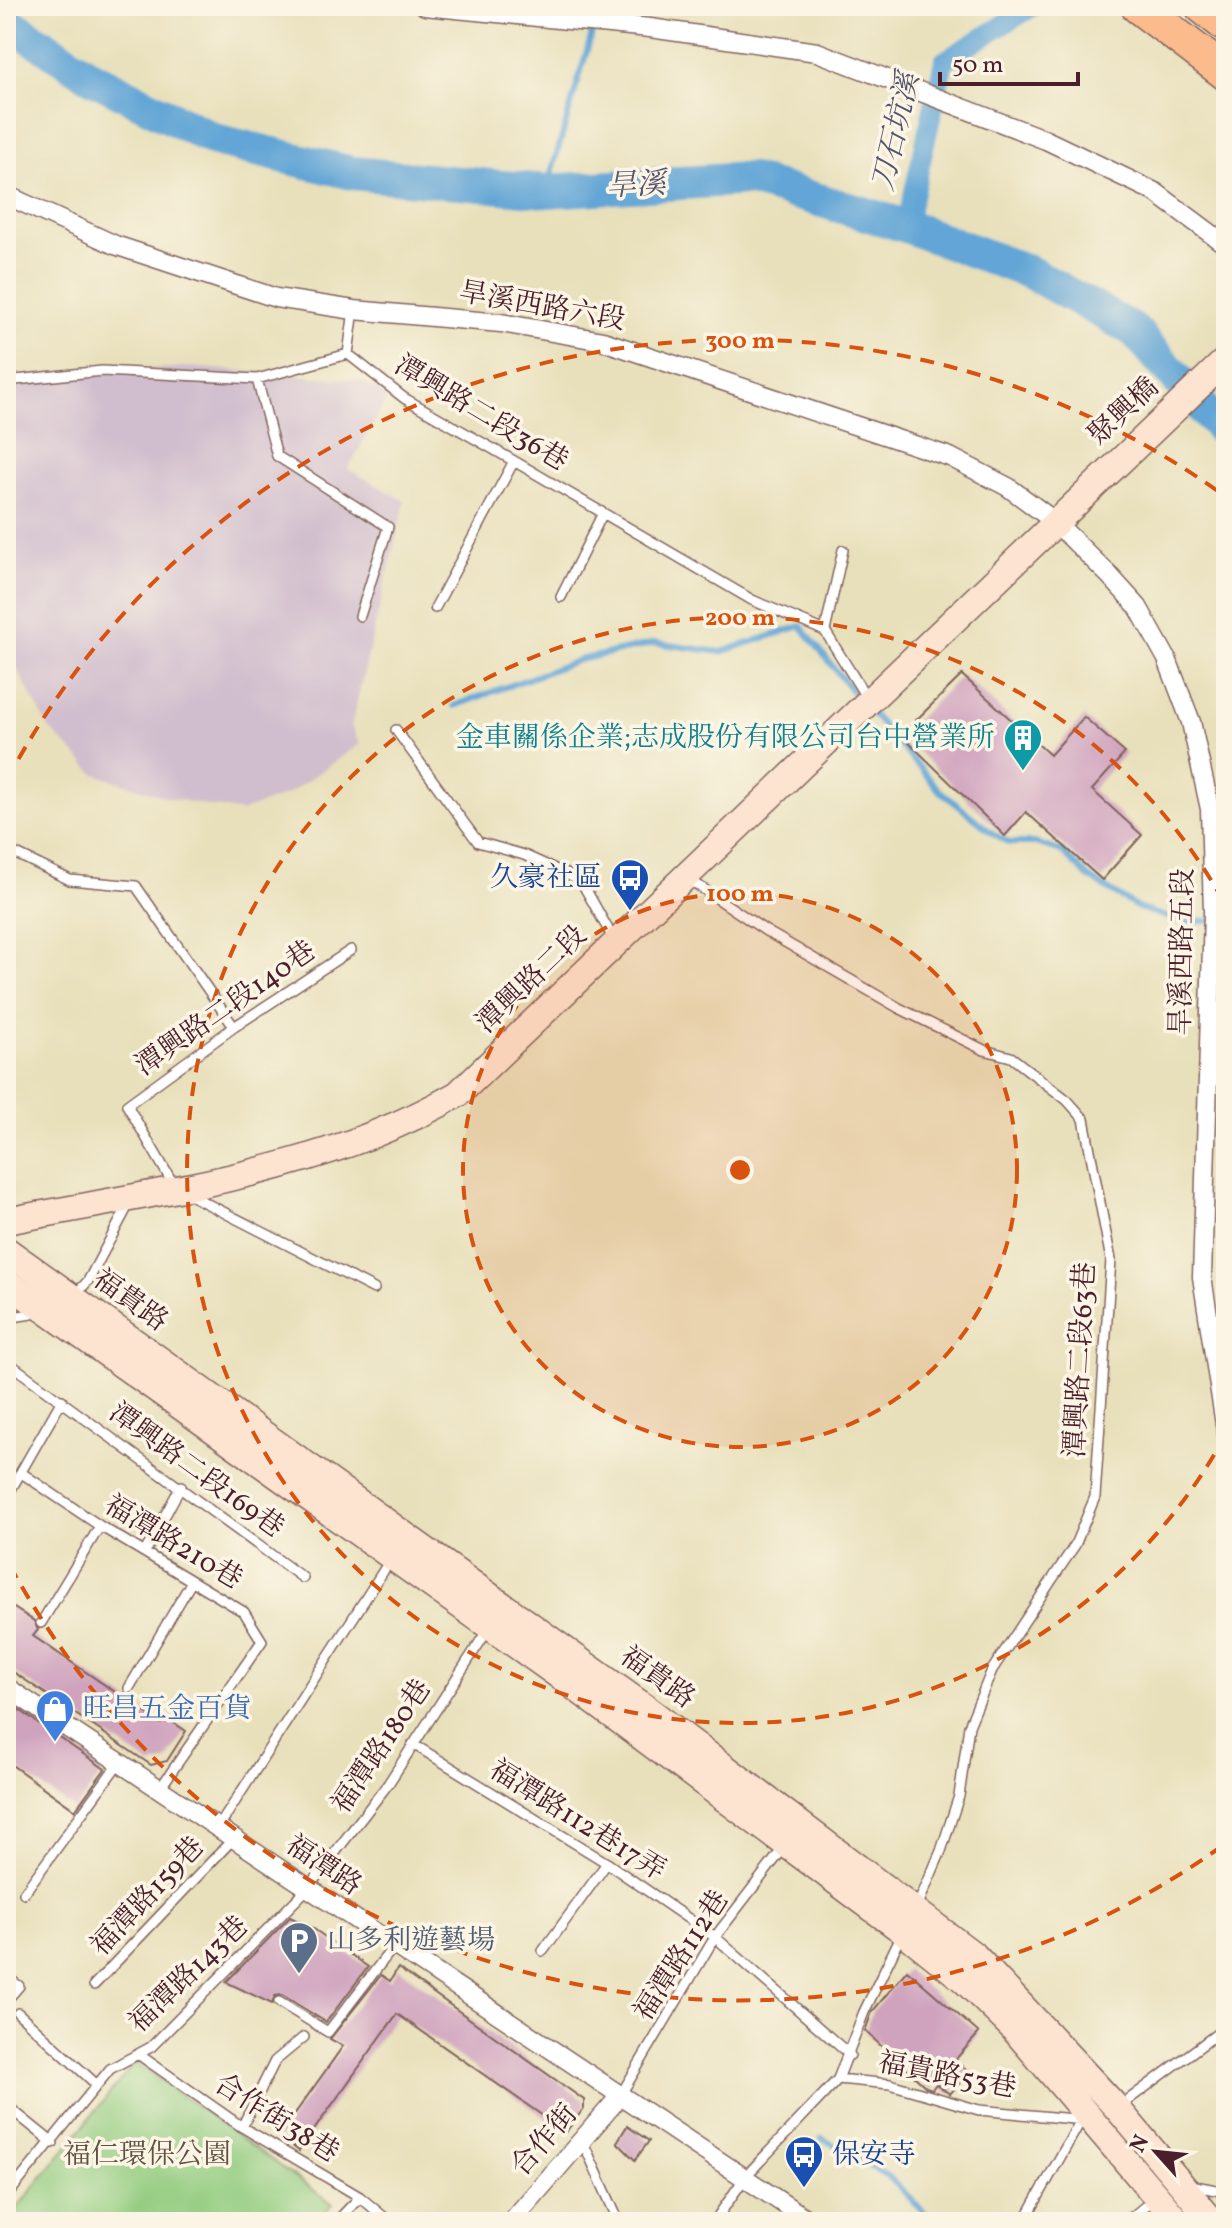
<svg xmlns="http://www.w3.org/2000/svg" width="1232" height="2228" viewBox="0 0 1232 2228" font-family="Vollkorn,'Noto Serif TC',serif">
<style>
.industrial{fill:#d0bdcd}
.green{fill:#93cc80;stroke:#6e7656;stroke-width:2}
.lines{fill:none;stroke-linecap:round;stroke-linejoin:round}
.stream{stroke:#62a5d6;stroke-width:6}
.canal{stroke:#62a5d6;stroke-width:20}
.river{stroke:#62a5d6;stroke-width:34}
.building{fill:#cfa2be}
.lane-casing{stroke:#81635d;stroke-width:12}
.street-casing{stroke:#81635d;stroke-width:21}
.secondary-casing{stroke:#81635d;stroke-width:29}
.highway-casing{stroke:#81635d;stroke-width:37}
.lane{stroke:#fff;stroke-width:9}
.street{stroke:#fff;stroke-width:18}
.secondary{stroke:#fde4d1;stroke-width:26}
.highway{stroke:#fbbb8c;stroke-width:34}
.ring{fill:none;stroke:#d8530f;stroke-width:4;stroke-dasharray:14 10}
.labels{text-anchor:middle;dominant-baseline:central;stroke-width:7;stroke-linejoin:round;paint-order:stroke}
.street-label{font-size:28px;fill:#4a1f2b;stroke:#fcf5e5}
.culture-label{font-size:28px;fill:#0d838f;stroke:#fcf5e5;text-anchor:end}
.transit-label{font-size:28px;fill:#164399;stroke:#fcf5e5;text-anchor:end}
.shop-label{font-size:28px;fill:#366cbe;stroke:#fcf5e5;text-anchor:start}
.service-label{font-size:28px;fill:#4e5e75;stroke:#fcf5e5;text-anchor:start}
.park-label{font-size:28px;fill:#605344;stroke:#fcf5e5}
.water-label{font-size:30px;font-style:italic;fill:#54556f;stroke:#fcf5e5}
.centre{fill:#d8530f;stroke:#fcf5e5;stroke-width:4}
.ring-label{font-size:24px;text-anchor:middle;font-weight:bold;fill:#d8530f;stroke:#fcf5e5;stroke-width:7;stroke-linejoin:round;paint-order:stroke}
</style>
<rect width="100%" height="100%" fill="#fcf5e5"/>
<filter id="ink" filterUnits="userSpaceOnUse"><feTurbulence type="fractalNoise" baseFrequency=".0125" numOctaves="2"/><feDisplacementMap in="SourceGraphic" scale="16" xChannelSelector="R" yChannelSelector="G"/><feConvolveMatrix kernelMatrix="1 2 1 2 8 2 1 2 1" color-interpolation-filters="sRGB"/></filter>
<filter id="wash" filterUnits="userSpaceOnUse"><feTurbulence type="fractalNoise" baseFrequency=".006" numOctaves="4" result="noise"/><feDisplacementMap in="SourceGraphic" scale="32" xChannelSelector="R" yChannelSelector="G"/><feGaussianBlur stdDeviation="1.8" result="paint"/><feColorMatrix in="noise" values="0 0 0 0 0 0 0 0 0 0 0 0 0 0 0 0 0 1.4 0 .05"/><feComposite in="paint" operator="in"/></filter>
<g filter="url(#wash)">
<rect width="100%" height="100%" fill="#e8e0bb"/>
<path class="industrial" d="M189,367l169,13 31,15 -41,74 57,32 -54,225 9,18 -72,50 -47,18 -75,-15 -71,-23 -46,-46 -43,-79v-182l6,-11 -6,-80z"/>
<path class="green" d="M135,2062l198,142 -17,18h-310z"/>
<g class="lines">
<path class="stream" d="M546,191l54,-185
M454,706l125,-46 76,-17 66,9 80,-26 59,75
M868,709l72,82 54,43 16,9h25l26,8 26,25 51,32 45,14 43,-2
M822,2138l66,38 46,46"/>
<path class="canal" d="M906,226l38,-165 90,-55"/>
<path class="river" d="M6,21l86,56 123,63 137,33 194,18 202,-12 158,47 125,47 104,58 91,103"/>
</g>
<g id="blocks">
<path class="building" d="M962,675l88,80 34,-38 41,36 -33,37 50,45 -40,45 -76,-68 -21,24 -104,-101z
M6,1603l28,18 4,9 -5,6 128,87 4,-6 21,14 -19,30 -16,4 -145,-98z
M15,1707l90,62 -30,41 -69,-49v-41z
M290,1917l21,10 57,40 -42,55 -44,-27 -7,1 -3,8 -46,-22z
M398,1968l186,132v8l-18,24 -169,-118 -98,137 -20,-15 64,-90 -13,-7 51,-64 9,6z
M907,1970l72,63 -24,27 14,12 -19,22 -14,-10 -4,5 -6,-2 -61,-56 7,-19z
M627,2126l22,15 -14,19 -18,-18z"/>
</g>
</g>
<g filter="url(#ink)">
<use href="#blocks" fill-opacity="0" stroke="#81635d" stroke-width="2"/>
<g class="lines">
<defs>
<path id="lane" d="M348,354l6,-44
M257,379l20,77 111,71 -28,89
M6,381l96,-10 155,8 91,-25 56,44 110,63 238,139 73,31 43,69
M561,597l42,-84
M435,608l79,-147
M825,631l18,-81
M396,730l82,112 46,13 57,26 33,59
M6,849l64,31 66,6 98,141
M687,878l79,53 133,77 85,42 27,7 56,43 17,19 27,141 -16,237 -20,48 -83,125 -23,56 -10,70 -18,55 -24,56
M175,1187l-48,-82 107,-78 117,-77
M188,1194l186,95
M74,1296l14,-15 42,-79
M6,1318l32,-5
M6,1361l297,217
M23,1474l77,52 144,86 18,29 -101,146
M6,1498l56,-98
M145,1552l36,-66
M41,1623l59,-97
M129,1688l63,-107
M413,1744l194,119 108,74 135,118
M218,1828l173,-269
M24,1893l96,-132
M543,1951l64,-88
M6,1977l13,9 -13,15
M94,1985l139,-146
M279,2002l49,30 66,-86
M18,2013l79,72
M138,2054l104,73 118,70 30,25
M838,2079l52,5 89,26 105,10
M620,2096l95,-159 70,-91
M6,2105l47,38
M1120,2106l106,-79
M242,2127l33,-66 29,-24
M583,2142l36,80
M1190,2185l36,7
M6,2197l104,-128 41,-22 156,-158 81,-105 101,-156
M336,2222l24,-25
M714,2222l32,-46 92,-97 26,-67 38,-78
M1024,2222l57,-102
M1126,2222l29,-24"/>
<path id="street" d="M425,6l225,22 167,24 229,88 109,52 71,53
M6,195l109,50 161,53 78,12 147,13 102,18 347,116 58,30 46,34 55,54 29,32 29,52 24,63 19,87 3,104 -11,364 24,154
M6,1687l805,535
M511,2222l109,-126"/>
<path id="secondary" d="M6,1221c153,-30 315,-48 452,-127l768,-734
M6,1250l640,458 329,248 142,152 96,114
M6,1282l559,398 338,251 61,49 49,48 165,194"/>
<path id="highway" d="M1138,6l88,67
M1202,6l24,19"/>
</defs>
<use href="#lane" class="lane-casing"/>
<use href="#street" class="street-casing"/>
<use href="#secondary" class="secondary-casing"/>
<use href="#highway" class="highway-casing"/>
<use href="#lane" class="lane"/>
<use href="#street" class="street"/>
<use href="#secondary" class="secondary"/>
<use href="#highway" class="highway"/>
</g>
</g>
<circle cx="740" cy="1170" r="277" fill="#d8530f" fill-opacity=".12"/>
<g class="ring">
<circle cx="740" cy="1170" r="277"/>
<path d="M1226 1434A553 553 0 1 1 1226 906"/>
<path d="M1222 1846A830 830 0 0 1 7 1560M7 780A830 830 0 0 1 1222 494"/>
</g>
<defs>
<symbol id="building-pin" viewBox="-11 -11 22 30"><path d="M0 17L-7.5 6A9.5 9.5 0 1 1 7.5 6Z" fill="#0f9aa8" stroke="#fcf5e5"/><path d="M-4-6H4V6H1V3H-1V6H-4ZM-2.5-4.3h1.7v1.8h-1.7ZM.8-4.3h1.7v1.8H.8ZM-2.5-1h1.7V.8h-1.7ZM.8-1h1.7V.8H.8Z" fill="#fff"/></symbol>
<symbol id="bus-pin" viewBox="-11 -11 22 30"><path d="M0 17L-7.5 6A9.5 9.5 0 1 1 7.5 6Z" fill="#1a4fb4" stroke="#fcf5e5"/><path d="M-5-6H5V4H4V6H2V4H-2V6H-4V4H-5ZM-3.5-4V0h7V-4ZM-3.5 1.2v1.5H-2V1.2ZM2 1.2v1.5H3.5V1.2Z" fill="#fff"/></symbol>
<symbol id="shop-pin" viewBox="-11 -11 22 30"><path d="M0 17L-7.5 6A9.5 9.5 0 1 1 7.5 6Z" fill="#3f7fe0" stroke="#fcf5e5"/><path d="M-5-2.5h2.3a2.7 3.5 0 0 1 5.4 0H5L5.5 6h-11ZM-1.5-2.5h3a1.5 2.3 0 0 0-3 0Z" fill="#fff"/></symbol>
<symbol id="parking-pin" viewBox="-11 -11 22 30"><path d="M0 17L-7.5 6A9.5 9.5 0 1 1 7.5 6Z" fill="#5c6f8a" stroke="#fcf5e5"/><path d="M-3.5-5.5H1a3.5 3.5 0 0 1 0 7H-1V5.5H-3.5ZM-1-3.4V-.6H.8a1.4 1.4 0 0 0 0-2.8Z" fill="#fff"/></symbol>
</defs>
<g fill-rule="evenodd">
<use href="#building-pin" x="1001" y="716" width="44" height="60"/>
<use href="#bus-pin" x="608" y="856" width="44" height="60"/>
<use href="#shop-pin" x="33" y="1687" width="44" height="60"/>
<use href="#parking-pin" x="277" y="1919" width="44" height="60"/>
<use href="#bus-pin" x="782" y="2133" width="44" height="60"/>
</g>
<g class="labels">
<g class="street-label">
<text transform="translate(542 307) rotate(10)">旱溪西路六段</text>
<text transform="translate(1124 412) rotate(-43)">聚興橋</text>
<text transform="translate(481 414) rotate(31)">潭興路二段36巷</text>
<text transform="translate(1183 952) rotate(-89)">旱溪西路五段</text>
<text transform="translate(532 980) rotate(-44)">潭興路二段</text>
<text transform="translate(226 1009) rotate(-35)">潭興路二段140巷</text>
<text transform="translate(130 1301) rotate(36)">福貴路</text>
<text transform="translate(1081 1360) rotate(-87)">潭興路二段63巷</text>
<text transform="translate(196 1471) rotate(36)">潭興路二段169巷</text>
<text transform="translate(173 1543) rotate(31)">福潭路210巷</text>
<text transform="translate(657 1678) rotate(36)">福貴路</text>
<text transform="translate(382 1747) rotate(-56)">福潭路180巷</text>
<text transform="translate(577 1821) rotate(32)">福潭路112巷17弄</text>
<text transform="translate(323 1866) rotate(34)">福潭路</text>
<text transform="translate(148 1897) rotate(-47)">福潭路159巷</text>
<text transform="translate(682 1956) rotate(-57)">福潭路112巷</text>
<text transform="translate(189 1975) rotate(-44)">福潭路143巷</text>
<text transform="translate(947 2076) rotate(11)">福貴路53巷</text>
<text transform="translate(276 2119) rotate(32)">合作街38巷</text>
<text transform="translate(545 2141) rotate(-49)">合作街</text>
</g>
<g class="culture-label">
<text x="995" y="738">金車關係企業;志成股份有限公司台中營業所</text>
</g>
<g class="transit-label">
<text x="602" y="878">久豪社區</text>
<text x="832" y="2155" text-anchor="start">保安寺</text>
</g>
<g class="shop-label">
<text x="83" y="1709">旺昌五金百貨</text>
</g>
<g class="service-label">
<text x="327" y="1941">山多利遊藝場</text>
</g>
<g class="park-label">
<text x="147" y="2155">福仁環保公園</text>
</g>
<g class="water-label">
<text transform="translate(897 132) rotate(-77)">刀石坑溪</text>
<text transform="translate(636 186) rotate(-3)">旱溪</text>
</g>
</g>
<circle cx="740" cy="1170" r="12" class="centre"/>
<g class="ring-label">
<text x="740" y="348">300 m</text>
<text x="740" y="625">200 m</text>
<text x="740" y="901">100 m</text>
</g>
<rect width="1232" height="2228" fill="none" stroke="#fcf5e5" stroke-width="32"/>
<g transform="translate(1156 2152) rotate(297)" stroke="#fcf5e5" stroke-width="6" paint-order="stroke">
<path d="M0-6L14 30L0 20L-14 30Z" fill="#4a1f2b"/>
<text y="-12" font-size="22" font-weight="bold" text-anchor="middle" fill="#4a1f2b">N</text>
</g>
<path d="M940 72v12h138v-12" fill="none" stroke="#4a1f2b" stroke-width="4"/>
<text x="952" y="72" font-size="24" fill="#4a1f2b" stroke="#fcf5e5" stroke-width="6" paint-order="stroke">50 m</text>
</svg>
